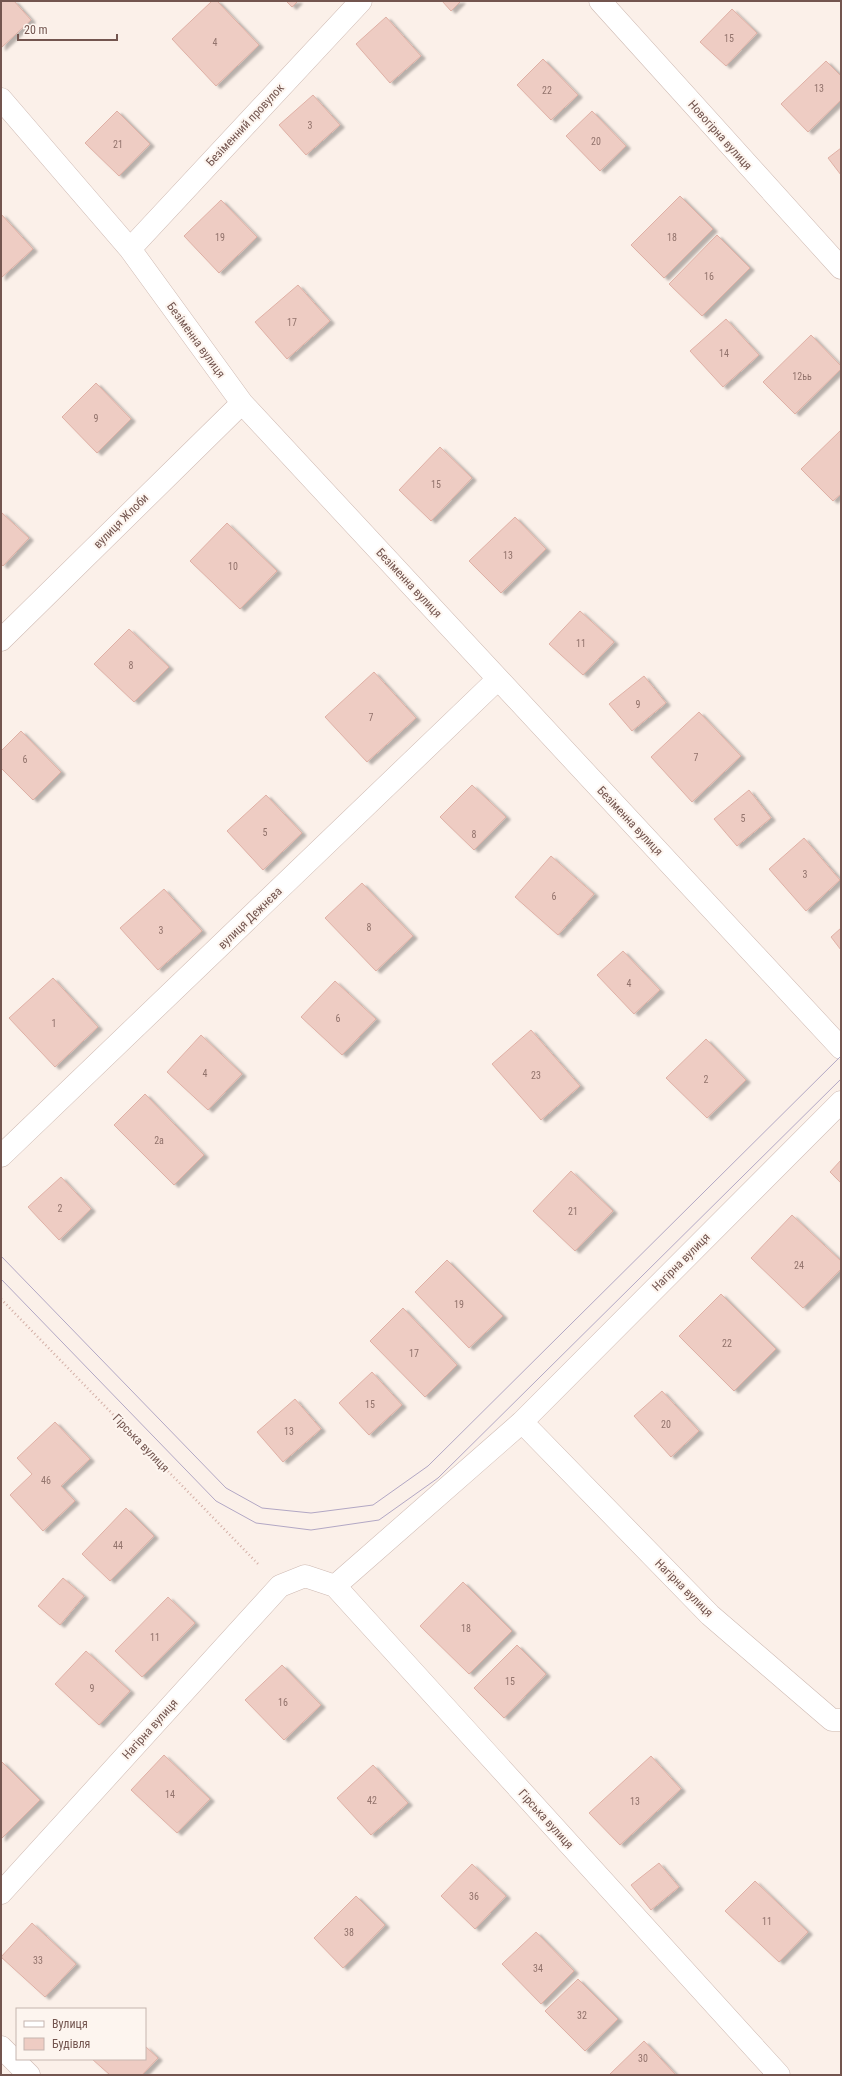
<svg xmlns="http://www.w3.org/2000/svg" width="842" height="2076" viewBox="0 0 842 2076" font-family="'Roboto Condensed',sans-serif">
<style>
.building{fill:#eeccc3;stroke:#dfb0a5;filter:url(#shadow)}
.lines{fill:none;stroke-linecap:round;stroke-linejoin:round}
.street-casing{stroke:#ceb9b2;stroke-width:23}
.path{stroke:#d3afa6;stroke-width:2.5;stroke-dasharray:1 3;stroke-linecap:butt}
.street{stroke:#fff;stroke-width:22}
.tram{stroke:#b2a7c4;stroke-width:1}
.labels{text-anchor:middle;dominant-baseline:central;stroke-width:4;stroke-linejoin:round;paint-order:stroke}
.number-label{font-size:10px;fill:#92736c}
.street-label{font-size:12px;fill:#73554f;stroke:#fdf5ef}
</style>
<defs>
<filter id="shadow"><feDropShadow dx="4.5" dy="2.5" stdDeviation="1" flood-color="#0004"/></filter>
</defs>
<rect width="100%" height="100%" fill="#fbf0e9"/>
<path class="building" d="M1,1h13l17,19 -30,28z
M212,1h5l42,44 -43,41 -44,-47z
M286,1h12l-6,6z
M442,1h19l-10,10z
M732,9l25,24 -31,33 -26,-24z
M386,17l35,39 -31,27 -34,-39z
M543,59l35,36 -27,25 -34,-35z
M826,61l15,15v24l-33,32 -27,-28z
M313,95l27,30 -34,30 -27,-30z
M117,111l33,33 -31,32 -34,-33z
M592,111l34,35 -26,25 -34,-35z
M841,148v27l-13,-17z
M680,196l33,33 -49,49 -33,-33z
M221,200l36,37 -38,36 -35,-37z
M1,214l32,35 -32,29z
M717,235l33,33 -48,48 -33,-32z
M298,285l32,36 -43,38 -32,-37z
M726,319l33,36 -36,32 -33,-36z
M811,335l30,31v3l-46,45 -32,-32z
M96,383l35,36 -34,34 -35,-36z
M841,430v64l-8,7 -32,-32z
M440,447l32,31 -41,43 -32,-31z
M1,512l28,26 -26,28 -2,-2z
M515,517l31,32 -45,44 -32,-32z
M227,523l50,48 -37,38 -50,-48z
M580,611l34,31 -31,33 -34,-31z
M129,629l40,38 -35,35 -40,-38z
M374,672l42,46 -49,44 -42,-45z
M644,676l22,27 -34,28 -23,-27z
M699,712l42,44 -49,46 -41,-45z
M21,731l40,41 -28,28 -32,-32v-17z
M472,785l34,32 -32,33 -34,-33z
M749,790l22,28 -34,28 -23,-27z
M266,795l36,38 -39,37 -36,-39z
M804,838l36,42 -34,31 -37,-42z
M551,856l43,38 -36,41 -43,-38z
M362,883l51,53 -37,35 -51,-53z
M164,889l38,42 -44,39 -38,-42z
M841,928v22l-10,-13z
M623,951l37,39 -26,24 -37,-39z
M53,978l45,49 -43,40 -46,-49z
M335,981l41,38 -34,36 -41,-38z
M531,1030l49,56 -39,34 -49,-56z
M201,1035l41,39 -34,36 -41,-38z
M706,1039l40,41 -39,38 -41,-40z
M145,1094l59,61 -30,30 -60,-60z
M841,1160v23l-11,-11z
M571,1171l42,40 -38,40 -42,-40z
M61,1177l30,32 -32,31 -31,-33z
M792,1215l49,46v8l-38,39 -52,-50z
M447,1260l56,56 -34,32 -54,-56z
M721,1294l55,55 -42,42 -55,-55z
M403,1308l54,57 -32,32 -55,-56z
M372,1372l30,33 -33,30 -30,-32z
M662,1391l37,40 -28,26 -37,-41z
M295,1399l26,30 -38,33 -26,-30z
M55,1422l35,37 -29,27 14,15 -32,30 -33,-36 22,-21 -15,-16z
M126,1508l28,28 -44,45 -28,-27z
M63,1578l21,18 -24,29 -22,-19z
M463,1582l49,49 -43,43 -49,-48z
M168,1597l27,26 -53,54 -27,-26z
M517,1645l29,29 -42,44 -30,-30z
M86,1651l44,40 -31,34 -44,-41z
M282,1665l39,40 -37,35 -39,-40z
M164,1755l46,44 -33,34 -46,-43z
M651,1756l30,33 -61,56 -31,-32z
M1,1761l39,39 -39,39z
M373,1765l35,38 -37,32 -34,-37z
M659,1863l20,24 -28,23 -20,-25z
M472,1864l34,32 -31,33 -34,-33z
M755,1881l53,51 -29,30 -54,-51z
M356,1896l29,29 -42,43 -29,-30z
M32,1923l44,41 -31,33 -44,-40z
M536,1932l38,39 -33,33 -39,-40z
M578,1979l40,40 -33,32 -40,-40z
M644,2041l32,34h-67z
M145,2046l13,12 -16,17h-32l-18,-16h53z"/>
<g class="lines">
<defs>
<path id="street" d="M600,1l241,267
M1,99l129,150 112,154 599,645
M130,249l231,-248
M1,640l241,-237
M1,1156l497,-477
M522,1422l188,193 122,105h9
M335,1586l187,-164 319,-320
M1,1893l279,-307 25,-10 30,10 444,489
M1,2047l28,28"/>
</defs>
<use href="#street" class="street-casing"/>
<path class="path" d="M1,1299l259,267"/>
<use href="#street" class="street"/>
<path class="tram" d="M1,1256l225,232 36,20 49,5 62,-8 55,-39 413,-410
M1,1279l215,222 40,22 55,7 68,-10 59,-42 403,-399"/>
</g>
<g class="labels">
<g class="number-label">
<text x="729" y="38">15</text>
<text x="215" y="42">4</text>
<text x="819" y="88">13</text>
<text x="547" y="90">22</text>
<text x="310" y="125">3</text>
<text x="596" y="141">20</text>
<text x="118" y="144">21</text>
<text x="220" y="237">19</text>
<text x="672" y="237">18</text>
<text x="709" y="276">16</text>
<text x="292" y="322">17</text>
<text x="724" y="353">14</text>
<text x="802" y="376">12ьь</text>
<text x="96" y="418">9</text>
<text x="436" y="484">15</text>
<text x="508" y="555">13</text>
<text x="233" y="566">10</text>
<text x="581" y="643">11</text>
<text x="131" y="665">8</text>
<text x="638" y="704">9</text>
<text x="371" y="717">7</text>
<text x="696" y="757">7</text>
<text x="25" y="759">6</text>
<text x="743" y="818">5</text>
<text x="265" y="832">5</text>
<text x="474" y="834">8</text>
<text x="805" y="874">3</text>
<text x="554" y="896">6</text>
<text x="369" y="927">8</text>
<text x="161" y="930">3</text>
<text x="629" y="983">4</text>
<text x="338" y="1018">6</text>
<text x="54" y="1023">1</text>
<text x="205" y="1073">4</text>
<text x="536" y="1075">23</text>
<text x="706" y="1079">2</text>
<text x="159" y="1140">2а</text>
<text x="60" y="1208">2</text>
<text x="573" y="1211">21</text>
<text x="799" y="1265">24</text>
<text x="459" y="1304">19</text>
<text x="727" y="1343">22</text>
<text x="414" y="1353">17</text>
<text x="370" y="1404">15</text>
<text x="666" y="1424">20</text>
<text x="289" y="1431">13</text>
<text x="46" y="1480">46</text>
<text x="118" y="1545">44</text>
<text x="466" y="1628">18</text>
<text x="155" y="1637">11</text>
<text x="510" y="1681">15</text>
<text x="92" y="1688">9</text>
<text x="283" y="1702">16</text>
<text x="170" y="1794">14</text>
<text x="372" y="1800">42</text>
<text x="635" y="1801">13</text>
<text x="474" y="1896">36</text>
<text x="767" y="1921">11</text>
<text x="349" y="1932">38</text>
<text x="38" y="1960">33</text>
<text x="538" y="1968">34</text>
<text x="582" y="2015">32</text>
<text x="643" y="2058">30</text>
</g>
<g class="street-label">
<text transform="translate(245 125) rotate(-47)">Безіменний провулок</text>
<text transform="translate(720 135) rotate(48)">Новогірна вулиця</text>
<text transform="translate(196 340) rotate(54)">Безіменна вулиця</text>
<text transform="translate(121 521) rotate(-45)">вулиця Жлоби</text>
<text transform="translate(409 583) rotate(47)">Безіменна вулиця</text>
<text transform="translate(630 821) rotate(47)">Безіменна вулиця</text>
<text transform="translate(250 918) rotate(-44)">вулиця Дежнєва</text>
<text transform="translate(681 1262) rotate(-45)">Нагірна вулиця</text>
<text transform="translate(141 1443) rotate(46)">Гірська вулиця</text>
<text transform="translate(684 1588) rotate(45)">Нагірна вулиця</text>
<text transform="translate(150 1729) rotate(-48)">Нагірна вулиця</text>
<text transform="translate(546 1819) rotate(48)">Гірська вулиця</text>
</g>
</g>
<rect width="842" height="2076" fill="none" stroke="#73554f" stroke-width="4"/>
<rect x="16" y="2008" width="130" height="52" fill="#fdf5ef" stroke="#c6b5af"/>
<rect x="24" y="2021" width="20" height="6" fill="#ffffff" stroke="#c6b5af"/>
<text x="52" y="2028" font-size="12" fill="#73554f">Вулиця</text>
<rect x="24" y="2038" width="20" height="12" fill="#eeccc3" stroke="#c6b5af"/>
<text x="52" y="2048" font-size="12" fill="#73554f">Будівля</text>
<path d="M18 34v6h99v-6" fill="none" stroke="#73554f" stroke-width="2"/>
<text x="24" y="34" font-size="12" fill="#73554f" stroke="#fdf5ef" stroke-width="3" paint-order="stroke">20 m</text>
</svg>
